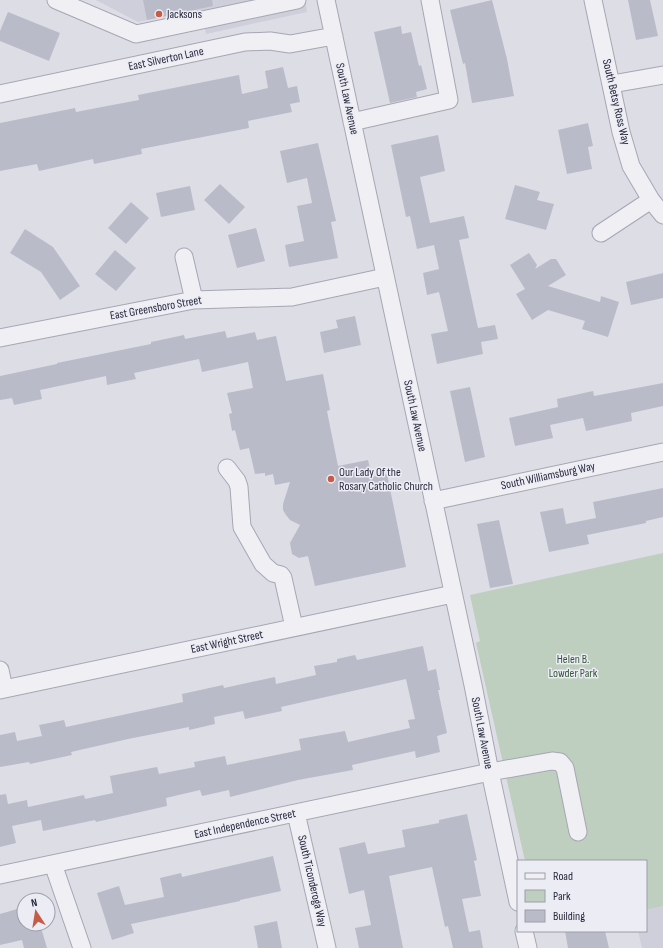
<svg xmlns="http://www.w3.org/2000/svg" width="663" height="948" viewBox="0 0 663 948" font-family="'Sofia Sans Condensed',sans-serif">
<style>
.built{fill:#cfcfdb}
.green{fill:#becfbf}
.building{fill:#babbc8}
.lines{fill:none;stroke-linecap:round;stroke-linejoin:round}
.minor-casing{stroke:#a6a7b3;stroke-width:19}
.minor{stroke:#efeff4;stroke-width:17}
.poi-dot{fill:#c65c46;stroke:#ececf4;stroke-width:1.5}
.labels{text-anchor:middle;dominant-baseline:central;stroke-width:3;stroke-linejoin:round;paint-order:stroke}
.poi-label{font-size:12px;fill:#27283b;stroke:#ececf4;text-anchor:start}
.street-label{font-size:12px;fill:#27283b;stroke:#ececf4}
.park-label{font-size:12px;fill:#35563a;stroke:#ececf4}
</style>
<rect width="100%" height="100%" fill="#dddde6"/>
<path class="built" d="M96,0h209l2,12 -101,22 -5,-24 -63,12z
M663,906v42h-21l-4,-17h8v-21z"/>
<path class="green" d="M663,553v353l-17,4v-49h-121l-49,-218 4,-2 -10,-46z"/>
<path class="building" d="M143,0h69l1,6 -66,14z
M492,0l15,59 7,37 -42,7 -7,-40 -2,1 -13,-54z
M628,0h22l8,36 -22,4z
M8,12l52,21 -11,28 -49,-20v-10z
M401,26l1,8 9,-2 8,34 2,-1 6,24 -11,3 1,5 -27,6 -16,-71z
M283,67l5,21 9,-2 3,16 -10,2 2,8 -44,9 1,7 -108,21 1,5 -48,10 -1,-5 -54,12 -2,-7 -37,7v-48l75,-15 1,4 31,-6 32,-6 -1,-5 101,-20 3,19 26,-6 -3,-17z
M588,123l5,23 -5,1 4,22 -25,5 -9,-44z
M438,135l7,36 -25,6 10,46 34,-7 5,22 -10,2 19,88 17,-3 3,14 -17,3 2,12 -46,10 -6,-30 17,-3 -9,-39 -12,3 -4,-22 16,-4 -5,-24 -17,4 -7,-33 -4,1 -15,-72z
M318,143l18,78 -5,1 7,36 -49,9 -4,-22 19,-4 -7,-35 15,-3 -5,-25 -20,5 -7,-32z
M220,184l25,23 -16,17 -25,-24z
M515,185l25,7 -3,8 17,4 -8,26 -41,-11z
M190,186l5,24 -34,7 -5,-24z
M131,202l18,16 -23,26 -18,-16z
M256,228l9,33 -28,7 -9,-33z
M25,229l28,18 27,39 -20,14 -19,-28 -31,-19z
M115,250l21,18 -20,23 -21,-17z
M529,253l8,12 -2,4 16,-10h5l10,16 -18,11 52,16 1,-6 18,6 -11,35 -26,-8 3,-8 -37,-11 -16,10 -16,-26 9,-5 -15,-24z
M663,273v25l-32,7 -5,-23z
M355,316l6,29 -37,8 -4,-21 18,-4 -2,-8z
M225,331l2,7 28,-6 2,8 19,-4 10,45 37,-7 7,36 -3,1 11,55 30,-6 4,17 15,-3 19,93 -91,19 -7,-30 -9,2 -7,-4 -2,-11 10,-18 -10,-5 -4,-5 -3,-5v-6l7,-22 -15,3 -2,-11 -8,2v-3l-10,1 -6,-26 -9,2 -5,-20 -3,1 -3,-17 3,-1 -5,-20 26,-5 -5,-26 -46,10 -3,-13 -65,14 2,6 -29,6 -1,-9 -66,14 2,9 -28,6 -2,-7 -12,2v-24l57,-12v-1l94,-19v-2l33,-7 1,4z
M663,383v23l-32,7 1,8 -46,10 -3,-13 -33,7 3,13 -38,8 -6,-28 49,-11 -1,-8 36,-8 1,5z
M470,387l15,70 -20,5 -15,-71z
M663,488v29l-17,4v2l-59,12 2,9 -40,8 -9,-40 23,-4 3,16 30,-6 -3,-16z
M499,520l14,64 -23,4 -13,-64z
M423,646l5,25 8,-2 4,21h-2l9,43 -10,3 3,16 -24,6 -1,-7 -63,14 1,5 -55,10 -68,17 -1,-7 -27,6 -2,-6 -34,8 1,8 -71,16 -1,-2 -52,11 -2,-11 -29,6 4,17 -16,4v-52l6,-1 2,10 19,-4 1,7 56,-12 1,4 28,-6 -3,-17 47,-9 2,7 36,-7 -1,-5 31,-6 2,9 74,-15 -2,-11 46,-8 3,11 62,-14 -2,-8 7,-1 -9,-40 -125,28 1,4 -37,8 -2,-8 -29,6 1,7 -26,6v-3l-61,12 -57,13 1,3 -42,9 -1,-2 -29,5v-32l15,-3 2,9 25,-5 -3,-11 25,-5 2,7 117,-25 -1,-8 41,-9 1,3 51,-11 1,7 40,-9 -2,-9 23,-4v-3l18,-4 2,5z
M467,814l10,46 -3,1 7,35 -19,3 7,33 11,-2 3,18h-30l-5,-22 -3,1 -13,-60 -43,9 14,72h-44l-4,-20 16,-3 -7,-35 -15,4 -10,-46 26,-6 3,12 37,-7 -3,-17 37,-7v-3z
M273,856l8,35 -41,9v1l-109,23 3,9 -22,7 -15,-47 22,-7 6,19 39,-8 -4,-19 21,-5 1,4z
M24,907v17h16l7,24h-23l-2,-8 -22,5v-31z
M277,921l5,27h-24l-4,-22z
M565,931h40l4,17h-41z"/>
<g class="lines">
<defs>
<path id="minor" d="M56,0l80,34 161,-34
M326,0l147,685 17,87 28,130
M593,0l28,132 10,34 20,34 12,15
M612,84l51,-9
M0,94l245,-52 25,-1 20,3 44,-8
M352,122l97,-22 -19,-100
M601,233l50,-33
M184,257l10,43
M0,338l194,-38 98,-3 93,-20
M227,468l10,13 2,6 3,40 21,37 10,9 8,2 2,3 11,49
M433,501l230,-49
M0,670l4,19
M0,690l453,-96
M296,813l31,135
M53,864l29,84
M0,875l490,-103 62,-11 8,1 5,6 13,64
M524,931l4,17"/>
</defs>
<use href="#minor" class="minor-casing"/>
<use href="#minor" class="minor"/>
</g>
<g class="poi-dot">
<circle cx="159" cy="14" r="4"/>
<circle cx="331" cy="479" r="4"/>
</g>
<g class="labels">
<g class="poi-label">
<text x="167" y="14">Jacksons</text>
<text x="339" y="472">Our Lady Of the<tspan x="339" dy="14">Rosary Catholic Church</tspan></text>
</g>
<g class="street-label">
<text transform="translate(166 59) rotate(-12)">East Silverton Lane</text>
<text transform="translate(347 99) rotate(78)">South Law Avenue</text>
<text transform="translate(616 102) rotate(77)">South Betsy Ross Way</text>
<text transform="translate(156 308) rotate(-10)">East Greensboro Street</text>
<text transform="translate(415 416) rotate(78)">South Law Avenue</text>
<text transform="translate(548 476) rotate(-12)">South Williamsburg Way</text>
<text transform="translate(227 642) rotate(-12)">East Wright Street</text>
<text transform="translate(482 733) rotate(79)">South Law Avenue</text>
<text transform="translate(245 824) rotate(-12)">East Independence Street</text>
<text transform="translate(312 881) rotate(77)">South Ticonderoga Way</text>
</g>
<g class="park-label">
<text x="573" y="659">Helen B.<tspan x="573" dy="14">Lowder Park</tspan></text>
</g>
</g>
<rect x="517" y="860" width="130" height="72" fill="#ececf4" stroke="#9d9eaa"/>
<rect x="525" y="873" width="20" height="6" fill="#efeff4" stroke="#9d9eaa"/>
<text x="553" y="880" font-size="12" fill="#27283b">Road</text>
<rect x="525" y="890" width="20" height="12" fill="#becfbf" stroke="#9d9eaa"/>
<text x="553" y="900" font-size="12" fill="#27283b">Park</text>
<rect x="525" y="910" width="20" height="12" fill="#babbc8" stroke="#9d9eaa"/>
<text x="553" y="920" font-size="12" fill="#27283b">Building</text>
<g transform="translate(36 912) rotate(348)"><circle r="19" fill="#ececf4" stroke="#9d9eaa"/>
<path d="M0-3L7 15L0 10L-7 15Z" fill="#c65c46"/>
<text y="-6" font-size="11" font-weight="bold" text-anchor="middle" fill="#27283b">N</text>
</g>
</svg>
